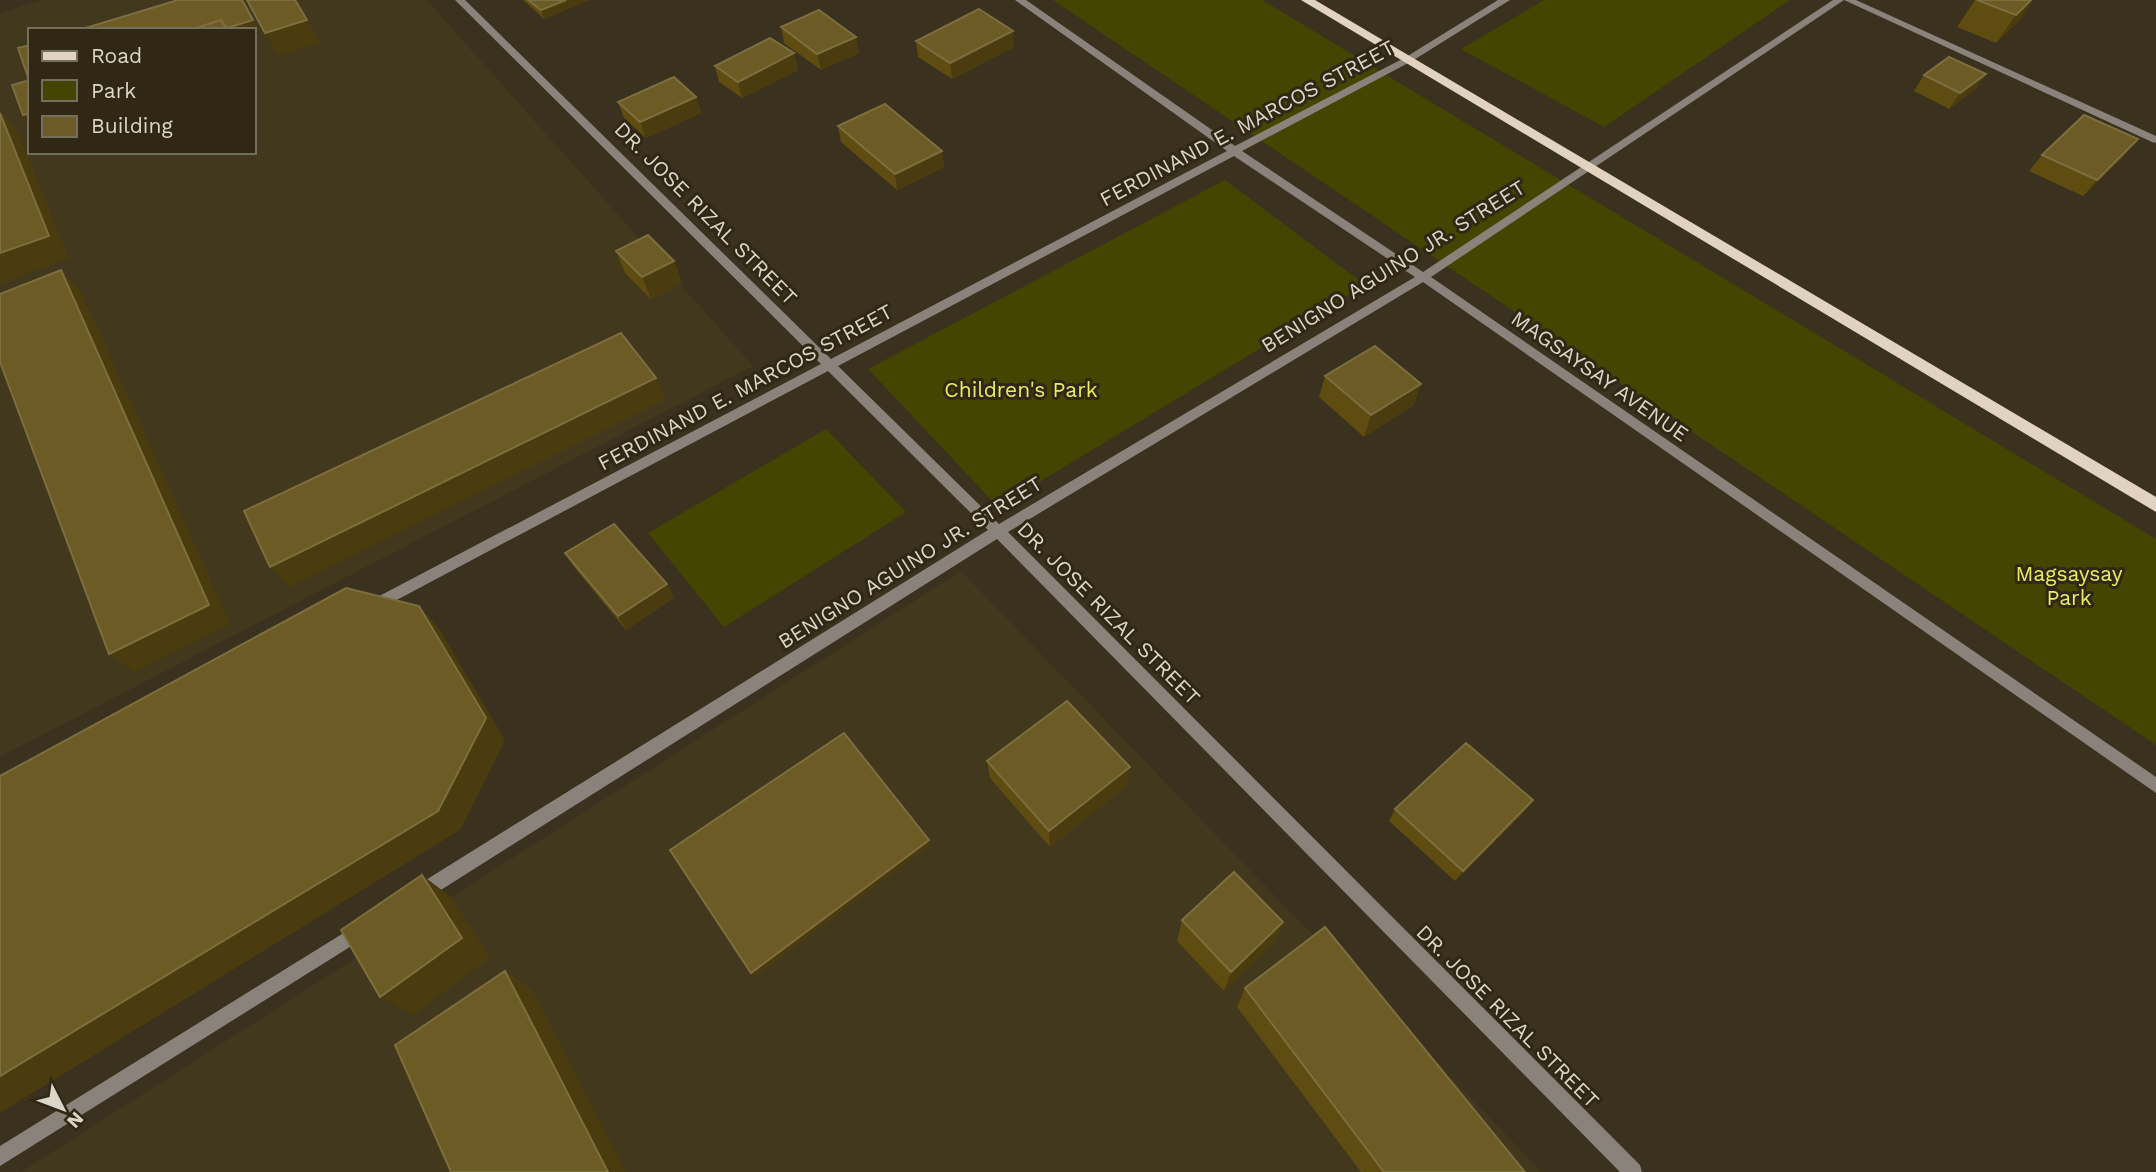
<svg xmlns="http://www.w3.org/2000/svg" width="2156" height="1172" viewBox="0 0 2156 1172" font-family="'Work Sans',sans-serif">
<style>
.built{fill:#42381d;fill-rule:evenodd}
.green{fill:#444500}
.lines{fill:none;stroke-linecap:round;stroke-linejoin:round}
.street{fill:#8a837b;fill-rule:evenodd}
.primary{fill:#e2d3c1;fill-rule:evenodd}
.wall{fill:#5e4c11}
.shaded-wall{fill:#4a3c0e}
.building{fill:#6c5b25;stroke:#7d6e3f;stroke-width:2}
.labels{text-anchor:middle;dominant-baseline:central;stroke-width:6;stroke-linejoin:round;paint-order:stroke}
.street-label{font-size:21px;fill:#dbd6ca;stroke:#302815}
.park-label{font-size:21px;fill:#e9ec62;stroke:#302815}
</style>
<rect width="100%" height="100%" fill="#3a321f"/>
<path class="built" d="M43,0h384l326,366 -753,391v-744zM30,30h224v122h-224z
M961,571l581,601h-1521z"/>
<path class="green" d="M1053,0h209l894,539v206z
M1544,0h246l-186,127 -143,-78z
M1225,180l140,105 -367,222 -130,-138z
M826,429l80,83 -182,115 -76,-94z"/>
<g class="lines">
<path class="street" d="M455,0h10l366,359 396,-208 -212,-151h11l209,146 171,-89 92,-57h12l-98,61 -170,90 181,121 410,-272h23l300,136v7l-4,-1 -308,-142 -413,277 725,500v16l-733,-511 -415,250 632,633 2,7h-22l-623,-633 -572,361 -6,2 -6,-2 -2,-6 2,-6 575,-358 -160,-159 -452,240h-10l-2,-4 2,-4 455,-239zM1234,156l181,121 -416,247 -161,-158z
M363,921l6,2 2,6 -2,6 -369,231v-20z"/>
<path class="primary" d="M1301,0h14l841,497v15z"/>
</g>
<path class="wall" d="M523,0h66l-45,19z
M1975,0h58l-13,20 -24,23 -39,-16z
M781,27l78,26 -38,17 -37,-27z
M916,41l98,6 -62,32 -34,-22z
M794,53l4,17 -56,28 -23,-16 -4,-16z
M1986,74l-11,16 -26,19 -35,-18 10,-16z
M696,97l5,16 -55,25 -22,-20 -6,-16z
M838,126l104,25 2,16 -47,23 -56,-48z
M2042,155h83l-42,41 -54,-25z
M616,251l58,10 8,22 -31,16 -26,-26z
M1325,376l89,29 -50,32 -45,-40z
M565,553l102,31 7,14 -48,32 -52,-63z
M987,761l141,23 -78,63 -60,-69z
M1533,800l-8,11 -70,70 -66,-60 6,-12z
M1182,920l101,2 -9,21 -50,48 -47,-50z
M1245,988l280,184h-164l-124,-165z"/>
<path class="shaded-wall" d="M242,0l16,28 -5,2h-32z
M566,0h23l-45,19 -3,-9z
M2031,0h2l-13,20 -24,23 20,-28z
M307,20l13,23 -42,13 -13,-23z
M1013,31l1,16 -62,32 -2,-16z
M856,37l3,16 -38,17 -4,-16z
M794,53l4,17 -56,28 -4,-16z
M1986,74l-11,16 -26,19 11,-16z
M696,97l5,16 -55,25 -6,-16z
M0,112l19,22 50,124 -69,26z
M30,113v10l-7,-8z
M2138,139l-13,16 -42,41 14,-16z
M942,151l2,16 -47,23 -2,-16z
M674,261l8,22 -31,16 -9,-22z
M61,270l21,23 148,331 -96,48 -25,-18z
M656,378l9,22 -375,187 -20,-20z
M1421,384l-7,21 -50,32 7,-22z
M667,584l7,14 -48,32 -8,-14z
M419,606l21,24 65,110 -45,90 -460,283v-37z
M1130,767l-2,17 -78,63 -1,-16z
M1533,800l-8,11 -70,70 8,-10z
M929,840l1,5 -176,132 -3,-4z
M422,875l29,22 39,61 -77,57 -33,-18z
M1283,922l-9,21 -50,48 7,-19z
M505,971l27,19 94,182h-18z"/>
<path class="building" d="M178,0h64l11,20 -26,8 -6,-8 -31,10h-111z
M247,0h48l12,20 -42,13z
M528,0h38l-25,10z
M1977,0h54l-15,15z
M979,9l34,22 -63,32 -34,-22z
M819,10l37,27 -39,17 -36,-27z
M221,20l6,10h-37z
M770,38l24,15 -56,29 -23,-16z
M30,45v35h-1l-11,-32z
M1949,57l37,17 -26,19 -36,-18z
M674,77l22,20 -56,25 -22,-20z
M30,80v33l-7,2 -11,-30z
M885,104l57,47 -47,23 -57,-48z
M0,113l49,123 -49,17z
M2084,115l54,24 -41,41 -55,-25z
M648,235l26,26 -32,16 -26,-26z
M61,270l148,335 -100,49 -109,-292v-68z
M621,333l35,45 -386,189 -26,-56z
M1375,346l46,38 -50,31 -46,-39z
M614,524l53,60 -49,32 -53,-63z
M346,588l73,18 67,112 -48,93 -438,265v-300z
M1067,701l63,66 -81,64 -62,-70z
M844,733l85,107 -178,133 -81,-123z
M1466,743l67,57 -70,71 -68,-62z
M1234,872l49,50 -52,50 -49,-52z
M422,875l40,63 -82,59 -39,-67z
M1325,927l200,245h-141l-139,-184z
M505,971l103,201h-157l-56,-127z"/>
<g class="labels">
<g class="street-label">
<text transform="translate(1247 123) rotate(-28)">FERDINAND E. MARCOS STREET</text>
<text transform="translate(706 213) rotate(45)">DR. JOSE RIZAL STREET</text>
<text transform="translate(1393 266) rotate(-32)">BENIGNO AGUINO JR. STREET</text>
<text transform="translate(1600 376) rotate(35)">MAGSAYSAY AVENUE</text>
<text transform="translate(745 387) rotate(-28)">FERDINAND E. MARCOS STREET</text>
<text transform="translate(910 562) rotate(-32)">BENIGNO AGUINO JR. STREET</text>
<text transform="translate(1109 613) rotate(45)">DR. JOSE RIZAL STREET</text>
<text transform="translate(1508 1016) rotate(45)">DR. JOSE RIZAL STREET</text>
</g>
<g class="park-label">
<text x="1021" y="389">Children's Park</text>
<text x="2069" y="573">Magsaysay<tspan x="2069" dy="24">Park</tspan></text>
</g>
</g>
<rect x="28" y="28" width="228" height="126" fill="#302815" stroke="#746e5d" stroke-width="2"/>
<rect x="42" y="51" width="35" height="10" fill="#e2d3c1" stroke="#746e5d" stroke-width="2"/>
<text x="91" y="63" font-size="21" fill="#dbd6ca">Road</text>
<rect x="42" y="80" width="35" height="21" fill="#444500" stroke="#746e5d" stroke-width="2"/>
<text x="91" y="98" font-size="21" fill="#dbd6ca">Park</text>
<rect x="42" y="116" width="35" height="21" fill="#6c5b25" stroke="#746e5d" stroke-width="2"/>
<text x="91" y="133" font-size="21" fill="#dbd6ca">Building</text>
<g transform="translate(63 1109) rotate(132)" stroke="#302815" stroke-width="5" paint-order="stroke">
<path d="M0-5L12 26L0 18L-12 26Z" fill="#dbd6ca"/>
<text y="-10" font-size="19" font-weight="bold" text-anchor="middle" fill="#dbd6ca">N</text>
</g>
</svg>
